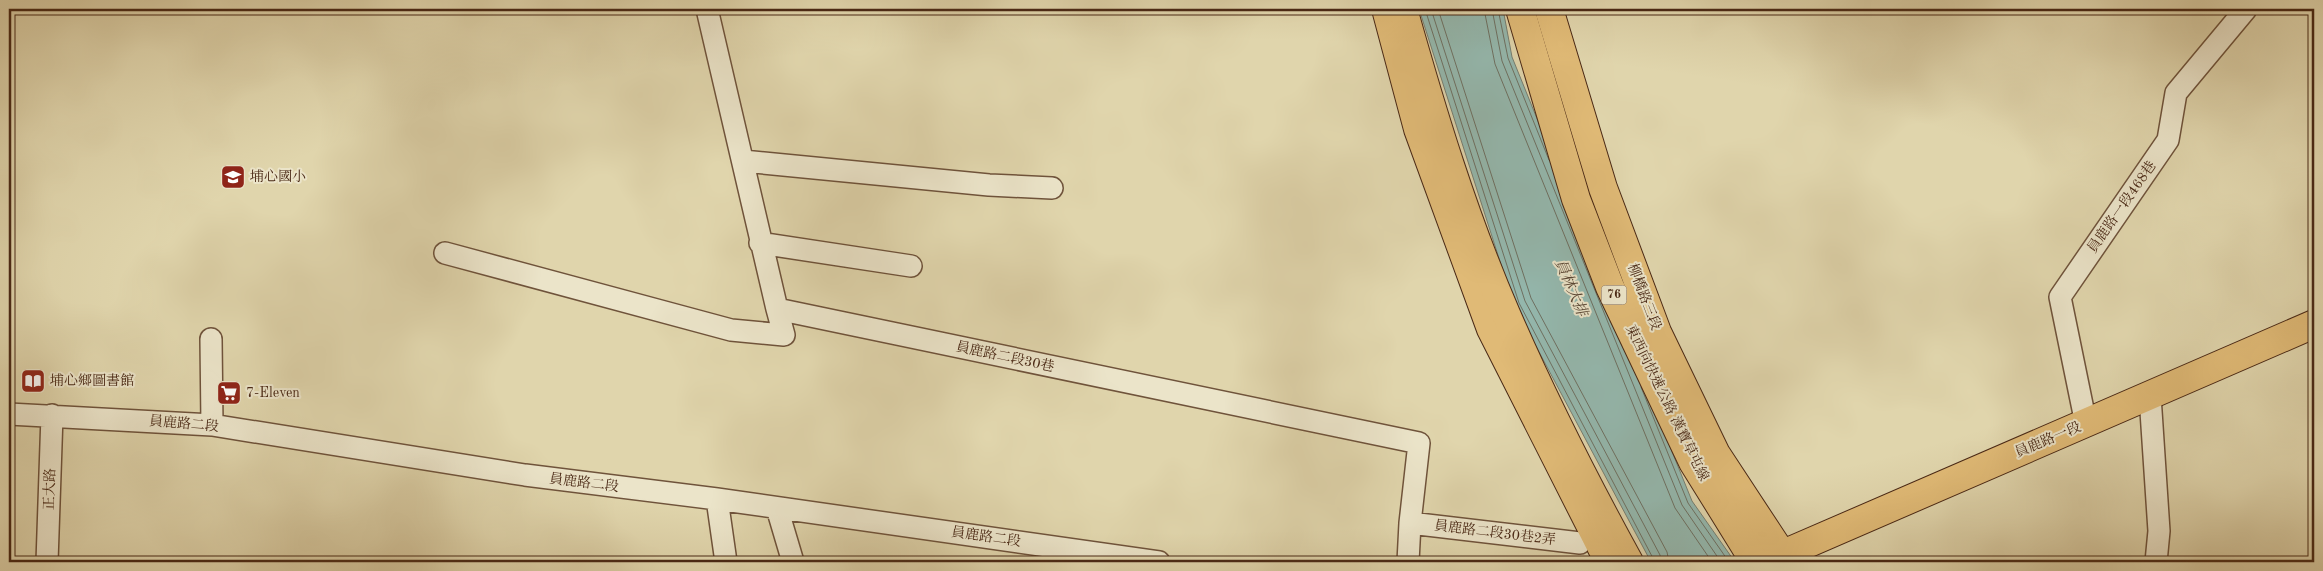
<svg xmlns="http://www.w3.org/2000/svg" width="2323" height="571" viewBox="0 0 2323 571" font-family="'Old Standard TT','Noto Serif TC',serif">
<style>
.water{fill:#94b8ae;stroke:#767e71}
.lines{fill:none;stroke-linecap:round;stroke-linejoin:round}
.shore{stroke:#6e7062;stroke-width:1}
.minor-casing{stroke:#6f533b;stroke-width:24}
.major-casing{stroke:#492815;stroke-width:30}
.highway-casing{stroke:#492815;stroke-width:30}
.minor{stroke:#ebe4c9;stroke-width:21}
.major{stroke:#e0ba76;stroke-width:28}
.highway{stroke:#e0ba76;stroke-width:28}
.labels{text-anchor:middle;dominant-baseline:central;stroke-width:4;stroke-linejoin:round;paint-order:stroke}
.shield{fill:#ebe4c9;stroke:#7a604b;stroke-width:1}
.shield-label{font-size:12px;font-weight:bold;fill:#492815}
.poi-label{font-size:14px;fill:#492815;stroke:#ebe4c9;text-anchor:start}
.street-label{font-size:14px;fill:#492815;stroke:#ebe4c9}
.water-label{font-size:15px;font-style:italic;fill:#584534;stroke:#ebe4c9}
</style>
<rect width="100%" height="100%" fill="#e0d5ac"/>
<filter id="stains"><feTurbulence type="fractalNoise" baseFrequency=".004" numOctaves="4"/><feColorMatrix values="0 0 0 0 .2 0 0 0 0 .09 0 0 0 0 .02 0 0 0 .5 -.17"/></filter>
<radialGradient id="worn" r=".72"><stop offset=".6" stop-color="#630" stop-opacity="0"/><stop offset="1" stop-color="#630" stop-opacity=".3"/></radialGradient>
<path class="water" d="M1419,9h84l9,48 180,444 43,61h-84l-137,-257z"/>
<g class="lines">
<path class="shore" d="M1425,9l94,294 136,259
M1431,9l94,292 135,254 1,7
M1438,9l93,289 136,254 2,10
M1484,9l11,55 180,444 37,54
M1492,9l10,52 180,444 39,57
M1498,9l10,49 41,102
M1641,387l47,116 41,59"/>
<defs>
<path id="minor" d="M707,9l70,300 642,134 -9,80 -2,39
M743,161l246,24 63,3
M760,243l151,23
M445,253l286,77 53,5 -7,-26
M211,339l1,86
M2150,396l9,135 -3,31
M9,414l203,11 313,50 192,24 442,63
M2086,424l-26,-127 108,-157 8,-47 70,-84
M717,499l9,63
M777,508l16,54
M1410,523l170,20
M47,562l5,-147"/>
<path id="major" d="M1386,9l32,120 73,200 118,233
M1549,9l54,179 54,144 59,122 71,108
M1765,562l549,-238"/>
<path id="highway" d="M1403,9c29,103 60,206 103,305 37,85 79,168 123,248
M1520,9l56,190 34,88 83,175 62,100"/>
</defs>
<use href="#minor" class="minor-casing"/>
<use href="#major" class="major-casing"/>
<use href="#highway" class="highway-casing"/>
<use href="#minor" class="minor"/>
<use href="#major" class="major"/>
<use href="#highway" class="highway"/>
</g>
<defs>
<symbol id="school-square" viewBox="-11 -11 22 22"><rect x="-9" y="-9" width="18" height="18" rx="4" fill="#8f2418" stroke="#ebe4c9"/><path d="M0-5L7-2L0 1L-7-2ZM-4 1L0 2.5L4 1V4Q0 6-4 4Z" fill="#fff"/></symbol>
<symbol id="library-square" viewBox="-11 -11 22 22"><rect x="-9" y="-9" width="18" height="18" rx="4" fill="#8f2418" stroke="#ebe4c9"/><path d="M-6-4Q-3-5.5-.7-3.5V5Q-3 3-6 4ZM6-4Q3-5.5 .7-3.5V5Q3 3 6 4Z" fill="#fff"/></symbol>
<symbol id="supermarket-square" viewBox="-11 -11 22 22"><rect x="-9" y="-9" width="18" height="18" rx="4" fill="#8f2418" stroke="#ebe4c9"/><path d="M-6-5.5h2.5l.6 2H6L4.5 2H-2.5L-4.4-4H-6ZM-1.5 3.2a1.3 1.3 0 1 0 .1 0ZM3 3.2a1.3 1.3 0 1 0 .1 0Z" fill="#fff"/></symbol>
</defs>
<g fill-rule="evenodd">
<use href="#school-square" x="219" y="163" width="28" height="28"/>
<use href="#library-square" x="19" y="367" width="28" height="28"/>
<use href="#supermarket-square" x="215" y="379" width="28" height="28"/>
</g>
<g class="labels">
<rect class="shield" x="1601.5" y="285.5" width="25" height="19" rx="4"/>
<g class="shield-label">
<text x="1614" y="295">76</text>
</g>
<g class="poi-label">
<text x="250" y="177">埔心國小</text>
<text x="50" y="381">埔心鄉圖書館</text>
<text x="246" y="393">7-Eleven</text>
</g>
<g class="street-label">
<text transform="translate(2122 207) rotate(-55)">員鹿路一段468巷</text>
<text transform="translate(1644 297) rotate(69)">柳橋路三段</text>
<text transform="translate(1005 357) rotate(12)">員鹿路二段30巷</text>
<text transform="translate(1667 403) rotate(64)">東西向快速公路 漢寶草屯線</text>
<text transform="translate(184 424) rotate(5)">員鹿路二段</text>
<text transform="translate(2048 440) rotate(-23)">員鹿路一段</text>
<text transform="translate(584 483) rotate(7)">員鹿路二段</text>
<text transform="translate(50 489) rotate(-88)">正大路</text>
<text transform="translate(1495 533) rotate(7)">員鹿路二段30巷2弄</text>
<text transform="translate(986 537) rotate(8)">員鹿路二段</text>
</g>
<g class="water-label">
<text transform="translate(1570 288) rotate(67)">員林大排</text>
</g>
</g>
<rect width="2323" height="571" fill="none" stroke="#e0d5ac" stroke-width="30"/>
<rect x="10" y="10" width="2303" height="551" fill="none" stroke="#492815" stroke-width="2.5"/>
<rect x="15" y="15" width="2293" height="541" fill="none" stroke="#492815"/>
<rect width="100%" height="100%" filter="url(#stains)"/>
<rect width="100%" height="100%" fill="url(#worn)"/>
</svg>
